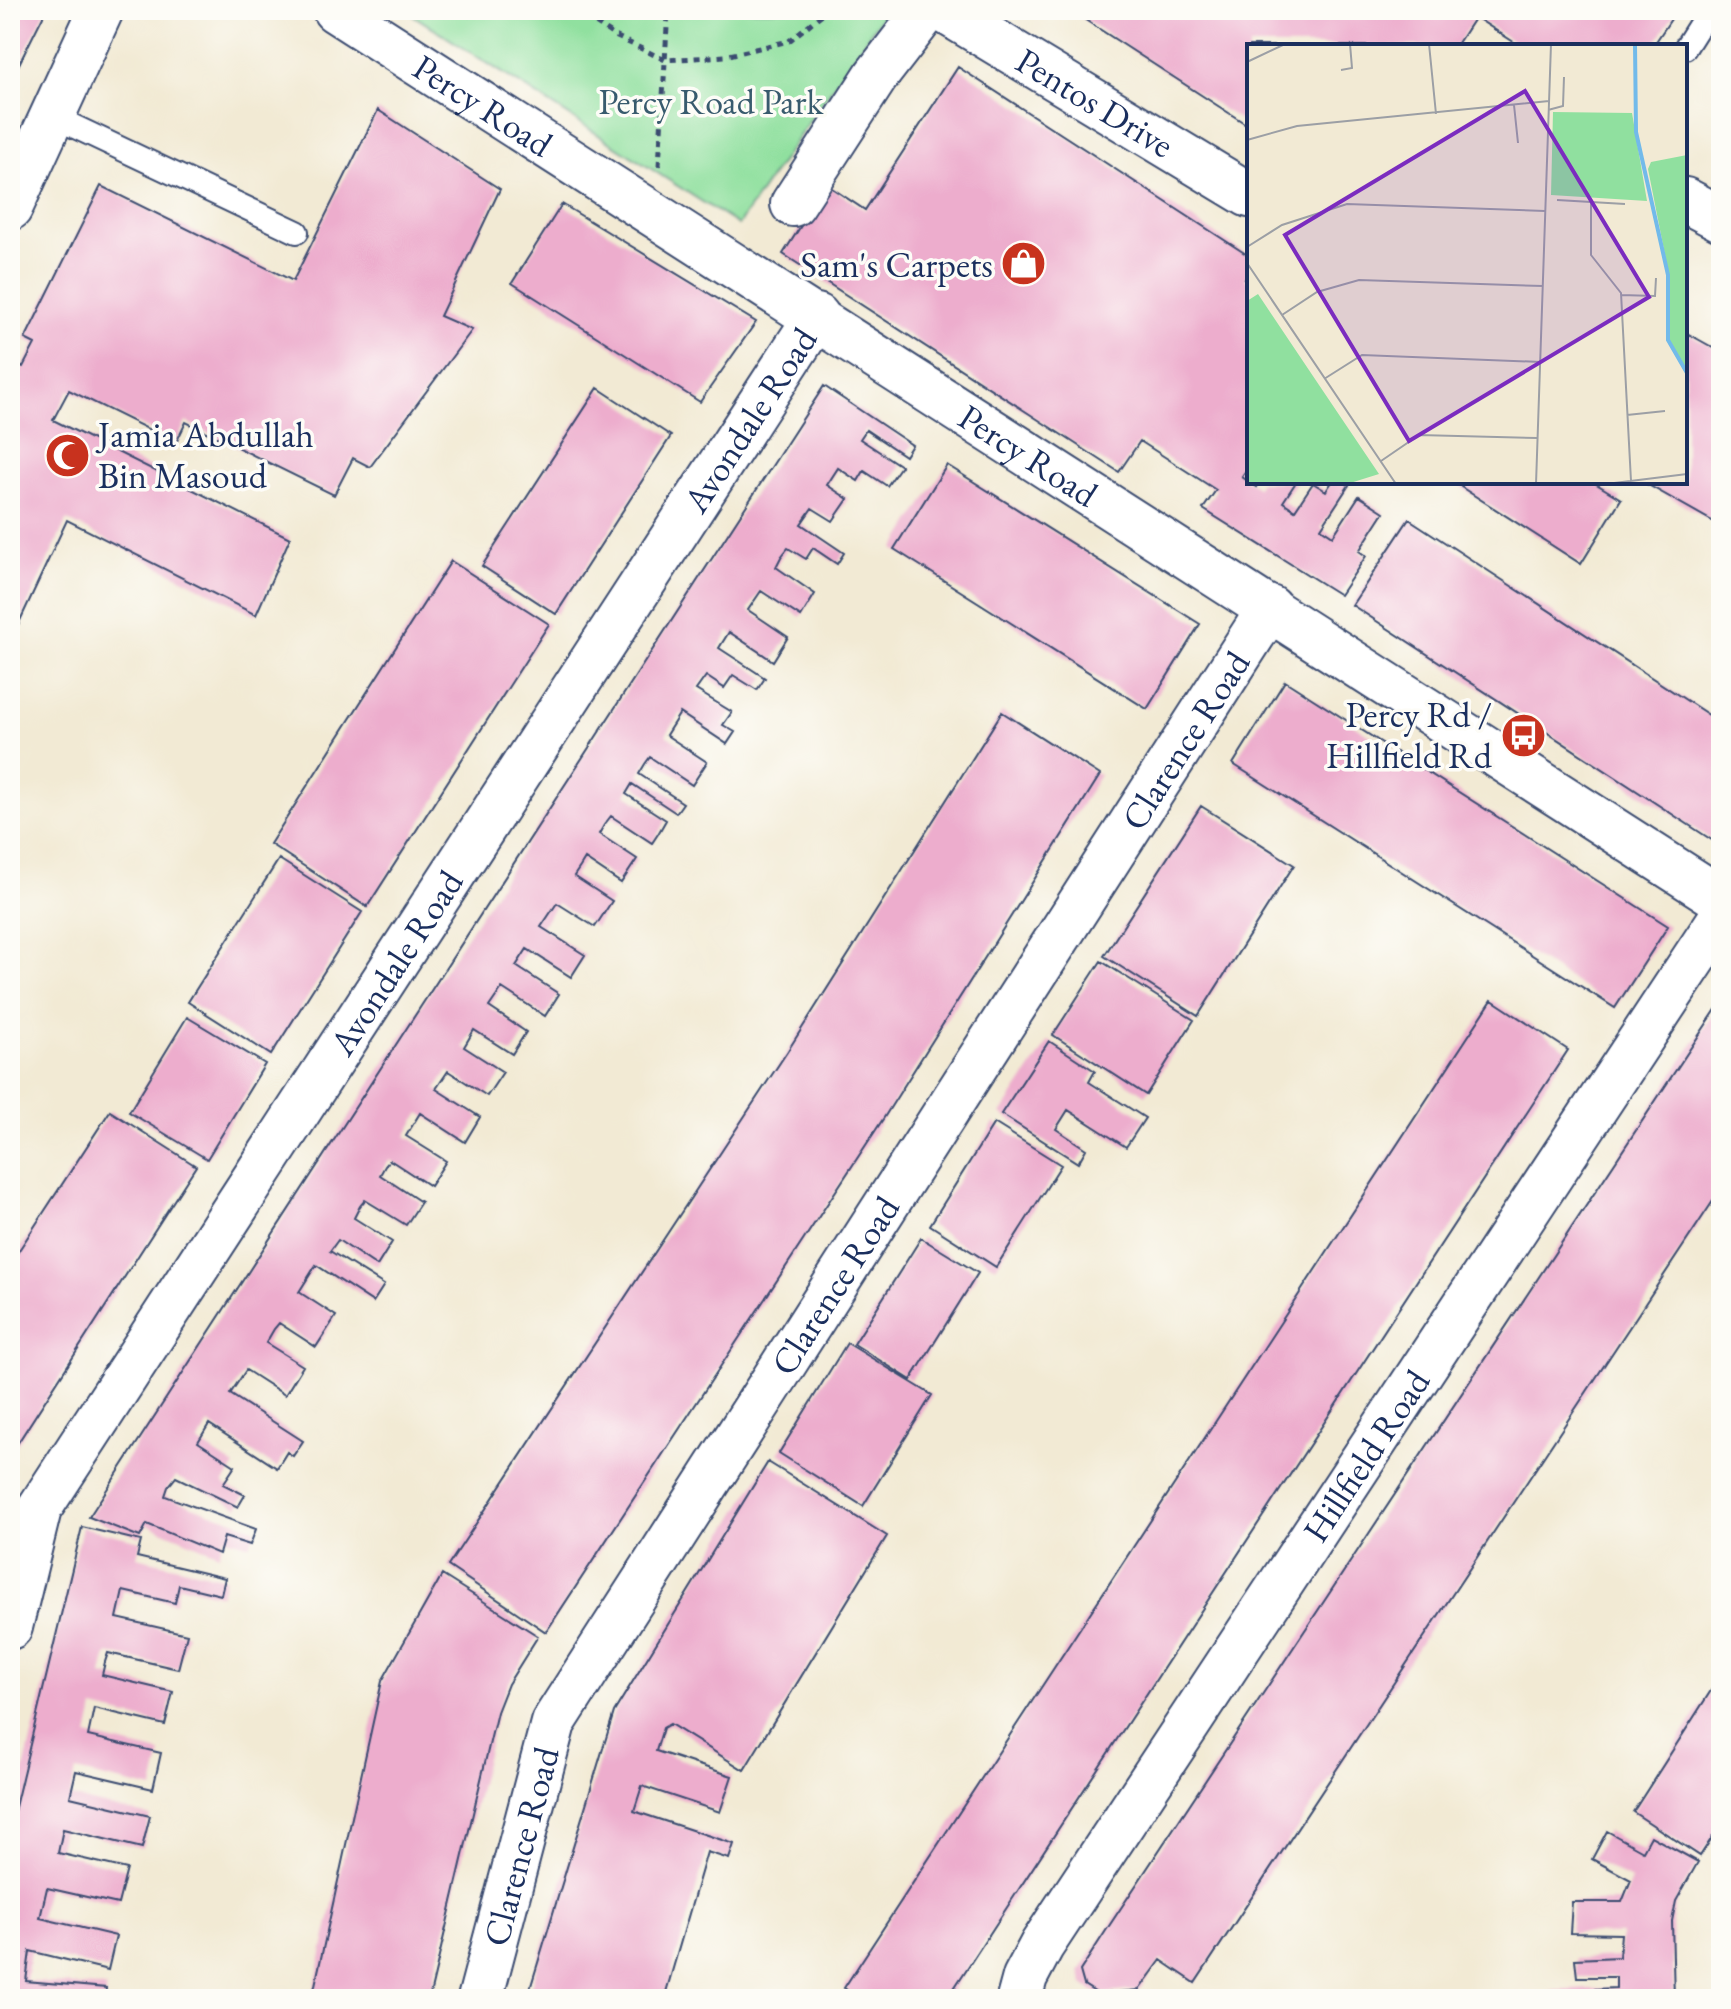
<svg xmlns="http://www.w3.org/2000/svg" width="1731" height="2009" viewBox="0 0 1731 2009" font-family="'EB Garamond',serif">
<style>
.green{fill:#90e09f;stroke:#56887e;stroke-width:2}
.building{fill:#edadcd}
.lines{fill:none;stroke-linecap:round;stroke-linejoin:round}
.lane-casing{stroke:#3b4b70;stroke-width:26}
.street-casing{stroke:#3b4b70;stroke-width:48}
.secondary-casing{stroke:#3b4b70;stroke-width:48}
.path{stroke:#3b4b70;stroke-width:5;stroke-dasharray:6 6;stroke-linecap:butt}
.lane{stroke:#fff;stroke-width:22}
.street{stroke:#fff;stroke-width:44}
.secondary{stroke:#fff;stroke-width:44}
.labels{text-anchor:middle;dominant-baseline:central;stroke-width:7;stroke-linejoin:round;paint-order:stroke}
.park-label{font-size:36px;fill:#385b6e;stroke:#fdfcf7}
.street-label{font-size:36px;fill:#1b2f5e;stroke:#fdfcf7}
.poi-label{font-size:36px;fill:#1b2f5e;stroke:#fdfcf7;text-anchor:end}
.inset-river{fill:none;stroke:#72baea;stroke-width:4}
.inset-road{fill:none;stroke:#9c9fa5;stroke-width:2}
.view{fill:#7b2cbf;fill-opacity:0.15;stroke:#7b2cbf;stroke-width:4}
.inset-edge{fill:none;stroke:#1b2f5e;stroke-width:4}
</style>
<rect width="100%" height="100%" fill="#fdfcf7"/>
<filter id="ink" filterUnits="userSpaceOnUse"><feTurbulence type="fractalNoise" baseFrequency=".0125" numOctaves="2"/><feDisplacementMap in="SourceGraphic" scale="16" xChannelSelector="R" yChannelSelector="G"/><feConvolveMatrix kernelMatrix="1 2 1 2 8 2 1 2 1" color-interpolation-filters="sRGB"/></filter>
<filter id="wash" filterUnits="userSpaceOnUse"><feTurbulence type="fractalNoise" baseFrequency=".006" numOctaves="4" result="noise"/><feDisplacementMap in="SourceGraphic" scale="32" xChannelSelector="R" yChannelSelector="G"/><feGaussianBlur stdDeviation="1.8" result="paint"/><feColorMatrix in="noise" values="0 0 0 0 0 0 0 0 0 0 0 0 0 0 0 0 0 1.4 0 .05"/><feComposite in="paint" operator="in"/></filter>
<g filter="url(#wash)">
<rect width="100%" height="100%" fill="#f2ead4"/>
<path class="green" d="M405,10h481l-148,215z"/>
<g id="blocks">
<path class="building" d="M10,10h36l-36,72z
M1070,10h607l-24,36h-133l-45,-29 -19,29h-207v80z
M958,67l291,189v17l-4,6 4,2v186l-7,10 15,10 3,-5h36l-13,20 12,8 18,-27 13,8 6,-9h12l5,3 -28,43 12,8 26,-40 25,16 -25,39 7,5 -26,39 -137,-86 13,-19 -76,-49 -21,31 -336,-218 44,-69 38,25z
M378,110l122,79 -60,127 32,14 -102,137 -17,-9 -19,37 -148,-73 -10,21 -107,-53 -16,30 237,118 -34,77 -189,-95 -57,122v-273l3,-7 10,5 12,-23 -10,-5 76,-153 192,95z
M562,204l194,118 -56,80 -188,-119z
M1685,332l36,20v174l-78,-44h42z
M824,386l88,59 -7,11 -39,-26 -6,9 41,27 -14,20 -23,-15 -6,10 -20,-13 -11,17 21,14 -15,22 -21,-13 -11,16 43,29 -7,11 -24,-16 -7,11 -18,-11 -7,9 -5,10 39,27 -14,23 -40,-26 -13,19 40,27 -15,24 -44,-29 -10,16 46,30 -8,12 -24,-15 -9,13 -18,-12 -10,14 36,22 -9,13 12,7 -8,12 -47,-31 -14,22 41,27 -15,23 -42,-28 -5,7 -6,10 44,29 -7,10 -44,-29 -6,10 40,26 -8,14 -6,9 -41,-27 -7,9 -5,9 38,25 -16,24 -36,-24 -5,8 -6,9 38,25 -17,26 -38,-24 -16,24 44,28 -14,22 -44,-28 -11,17 43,28 -14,22 -43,-28 -13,19 37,25 -14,22 -38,-24 -10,17 39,25 -16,24 -39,-25 -12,18 44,28 -15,25 -45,-29 -14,23 40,25 -16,25 -40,-26 -5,6 -5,9 41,27 -15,23 -41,-25 -5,6 -6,12 38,24 -15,24 -39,-26 -8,11 54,34 -11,17 -57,-37 -17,27 37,24 -20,31 -37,-24 -5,6 -8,14 37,23 -18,29 -39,-25 -16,24 73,47 -10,15 -6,-4 -10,16 -68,-44 -11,18 37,24 -12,18 22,11 -7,12 -62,-30 -8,10 -3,9 91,33 -6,16 -26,-8 -5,17 -72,-30 -7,13 -51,-20z
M598,388l73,48 -115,178 -74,-48z
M947,465l253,159 -53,85 -253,-160z
M1464,482h129l28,17 -40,65 -120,-77z
M1409,519l312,204v123l-369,-241z
M451,561l98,63 -182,283 -97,-63z
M1285,681l383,245 -53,82 -382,-244z
M1002,712l98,63 -215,341 -339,516 -98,-66 339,-514z
M1201,806l93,59 -96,151 -94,-60z
M279,859l83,53 -91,143 -83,-53z
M1101,961l93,59 -48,75 -93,-60z
M1492,1000l76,50 -621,949h-86l-17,-11z
M1721,1002v187l-526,794 -34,-23 -22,30 -41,4 -14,-9 -4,-14 29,-45z
M187,1017l78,47 -58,95 -78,-47z
M1049,1041l46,30 -6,11 56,36 -19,29 -58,-37 -12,19 30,20 -8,14 -77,-49z
M110,1111l86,55 -186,289v-191z
M994,1123l67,42 -65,102 -66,-42z
M921,1238l57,35 -67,107 -57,-36z
M847,1343l85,52 -69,111 -84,-53z
M768,1462l119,74 -143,234 -74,-46 -7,4 -7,23 76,25 -12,36 -78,-26 -8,25 100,33 -5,15 -22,-7 -43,147h-137l87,-287z
M82,1527l59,14 -4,16 88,21 -4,17 -42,-10 -4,18 -52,-12 -6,27 70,16 -9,35 -70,-16 -3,9 -3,13 71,17 -8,33 -71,-17 -6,28 73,17 -8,36 -77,-18 -6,26 80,19 -8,32 -79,-19 -5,24 69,16 -9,35 -71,-16 -7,30 76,18 -8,34 -78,-19 -4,30 80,7 -1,11h-95v-171z
M442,1575l96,61 -30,48 -11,28 -68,287h-117l70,-318z
M1721,1675v149l-21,32 -67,-44z
M1607,1831l36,20 8,-15 47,26 -22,39 -4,20 2,78h-123v-8l65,-3v-11h-39l-2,-18 44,-2 2,-23 -51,-1 2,-31h50l9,-22 -39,-21z"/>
</g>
</g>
<g filter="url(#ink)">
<use href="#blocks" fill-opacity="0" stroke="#3b4b70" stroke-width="2"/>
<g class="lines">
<defs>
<path id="lane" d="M1685,48l24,-38
M52,116l245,116"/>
<g id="street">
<path id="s1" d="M943,10l306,185"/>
<path d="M1685,200l36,19"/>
<path d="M793,204l83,-128 51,-66"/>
<path d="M10,208l91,-198"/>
<path id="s2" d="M10,1627l29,-118 778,-1193"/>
<path id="s3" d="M480,1999l73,-276 717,-1115"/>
<path id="s4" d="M1019,1999l6,-22 17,-32 679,-1027"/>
</g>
<g id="secondary">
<path id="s5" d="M335,10l1386,889"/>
</g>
</defs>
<use href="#lane" class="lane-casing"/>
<use href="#street" class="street-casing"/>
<use href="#secondary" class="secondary-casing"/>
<path class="path" d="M576,10l39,26 50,24 60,-4 64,-15 38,-31
M659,166l9,-156"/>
<use href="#lane" class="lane"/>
<use href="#street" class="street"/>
<use href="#secondary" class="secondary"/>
</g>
</g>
<defs>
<symbol id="shop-disc" viewBox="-11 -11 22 22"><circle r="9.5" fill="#c8321e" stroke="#fdfcf7"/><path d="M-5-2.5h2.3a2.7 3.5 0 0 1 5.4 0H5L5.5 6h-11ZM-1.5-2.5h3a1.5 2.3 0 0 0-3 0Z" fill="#fff"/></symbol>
<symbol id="mosque-disc" viewBox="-11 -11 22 22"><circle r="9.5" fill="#c8321e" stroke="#fdfcf7"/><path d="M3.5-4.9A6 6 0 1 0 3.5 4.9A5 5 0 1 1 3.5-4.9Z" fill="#fff"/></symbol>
<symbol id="bus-disc" viewBox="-11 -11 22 22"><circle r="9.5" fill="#c8321e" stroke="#fdfcf7"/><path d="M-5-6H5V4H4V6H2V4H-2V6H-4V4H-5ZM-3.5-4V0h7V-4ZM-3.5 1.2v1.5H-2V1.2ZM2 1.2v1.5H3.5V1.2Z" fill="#fff"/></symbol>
</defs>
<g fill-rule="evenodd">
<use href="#shop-disc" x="998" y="238" width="51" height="51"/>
<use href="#mosque-disc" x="42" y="430" width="51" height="51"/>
<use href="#bus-disc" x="1498" y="710" width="51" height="51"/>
</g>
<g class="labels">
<g class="park-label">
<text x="711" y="101">Percy Road Park</text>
</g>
<g class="street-label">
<text stroke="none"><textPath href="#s1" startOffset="178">Pentos Drive</textPath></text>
<text stroke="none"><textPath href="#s5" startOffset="176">Percy Road</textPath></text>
<text stroke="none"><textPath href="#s2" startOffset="1422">Avondale Road</textPath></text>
<text stroke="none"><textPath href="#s5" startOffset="824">Percy Road</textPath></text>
<text stroke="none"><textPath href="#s3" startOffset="1454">Clarence Road</textPath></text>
<text stroke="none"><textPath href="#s2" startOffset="774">Avondale Road</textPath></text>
<text stroke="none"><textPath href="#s3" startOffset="806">Clarence Road</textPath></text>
<text stroke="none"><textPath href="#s4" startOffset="646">Hillfield Road</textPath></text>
<text stroke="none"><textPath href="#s3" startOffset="158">Clarence Road</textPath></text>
</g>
<g class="poi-label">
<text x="993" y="264">Sam's Carpets</text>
<text x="98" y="434" text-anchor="start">Jamia Abdullah<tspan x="98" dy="41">Bin Masoud</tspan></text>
<text x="1492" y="714">Percy Rd /<tspan x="1492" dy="41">Hillfield Rd</tspan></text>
</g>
</g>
<g transform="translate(1247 44)">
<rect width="440" height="440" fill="#f2ead4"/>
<path d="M306,68l79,1 15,88 -96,-6zM440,111v216l-18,-31v-65l-21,-106 3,-7zM11,250l61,91 60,89 -32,10h-100v-183z" fill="#90e09f"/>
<path class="inset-river" d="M388,0l1,88 32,143v65l19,33"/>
<path class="inset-road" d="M182,0l7,70M0,18l38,-18M94,26l11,-2 -2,-24M267,61l4,38M301,66l15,-4 1,-29M0,96l50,-14 252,-25M310,156l34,2v53l30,38 10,188M344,158l34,2M0,203l35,-22 65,-21 198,7M0,219l149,221M374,251l34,1 1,-18M35,271l35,-23 42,-12 184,6M77,335l38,-24 179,7M380,371l38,-4M134,417l38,-26 119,3M289,440l15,-440M359,440l81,-10"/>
<path class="view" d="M278,47l124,206 -240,144 -124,-206z"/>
<rect width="440" height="440" class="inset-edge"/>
</g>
<rect width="1731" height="2009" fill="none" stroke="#fdfcf7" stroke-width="40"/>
</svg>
